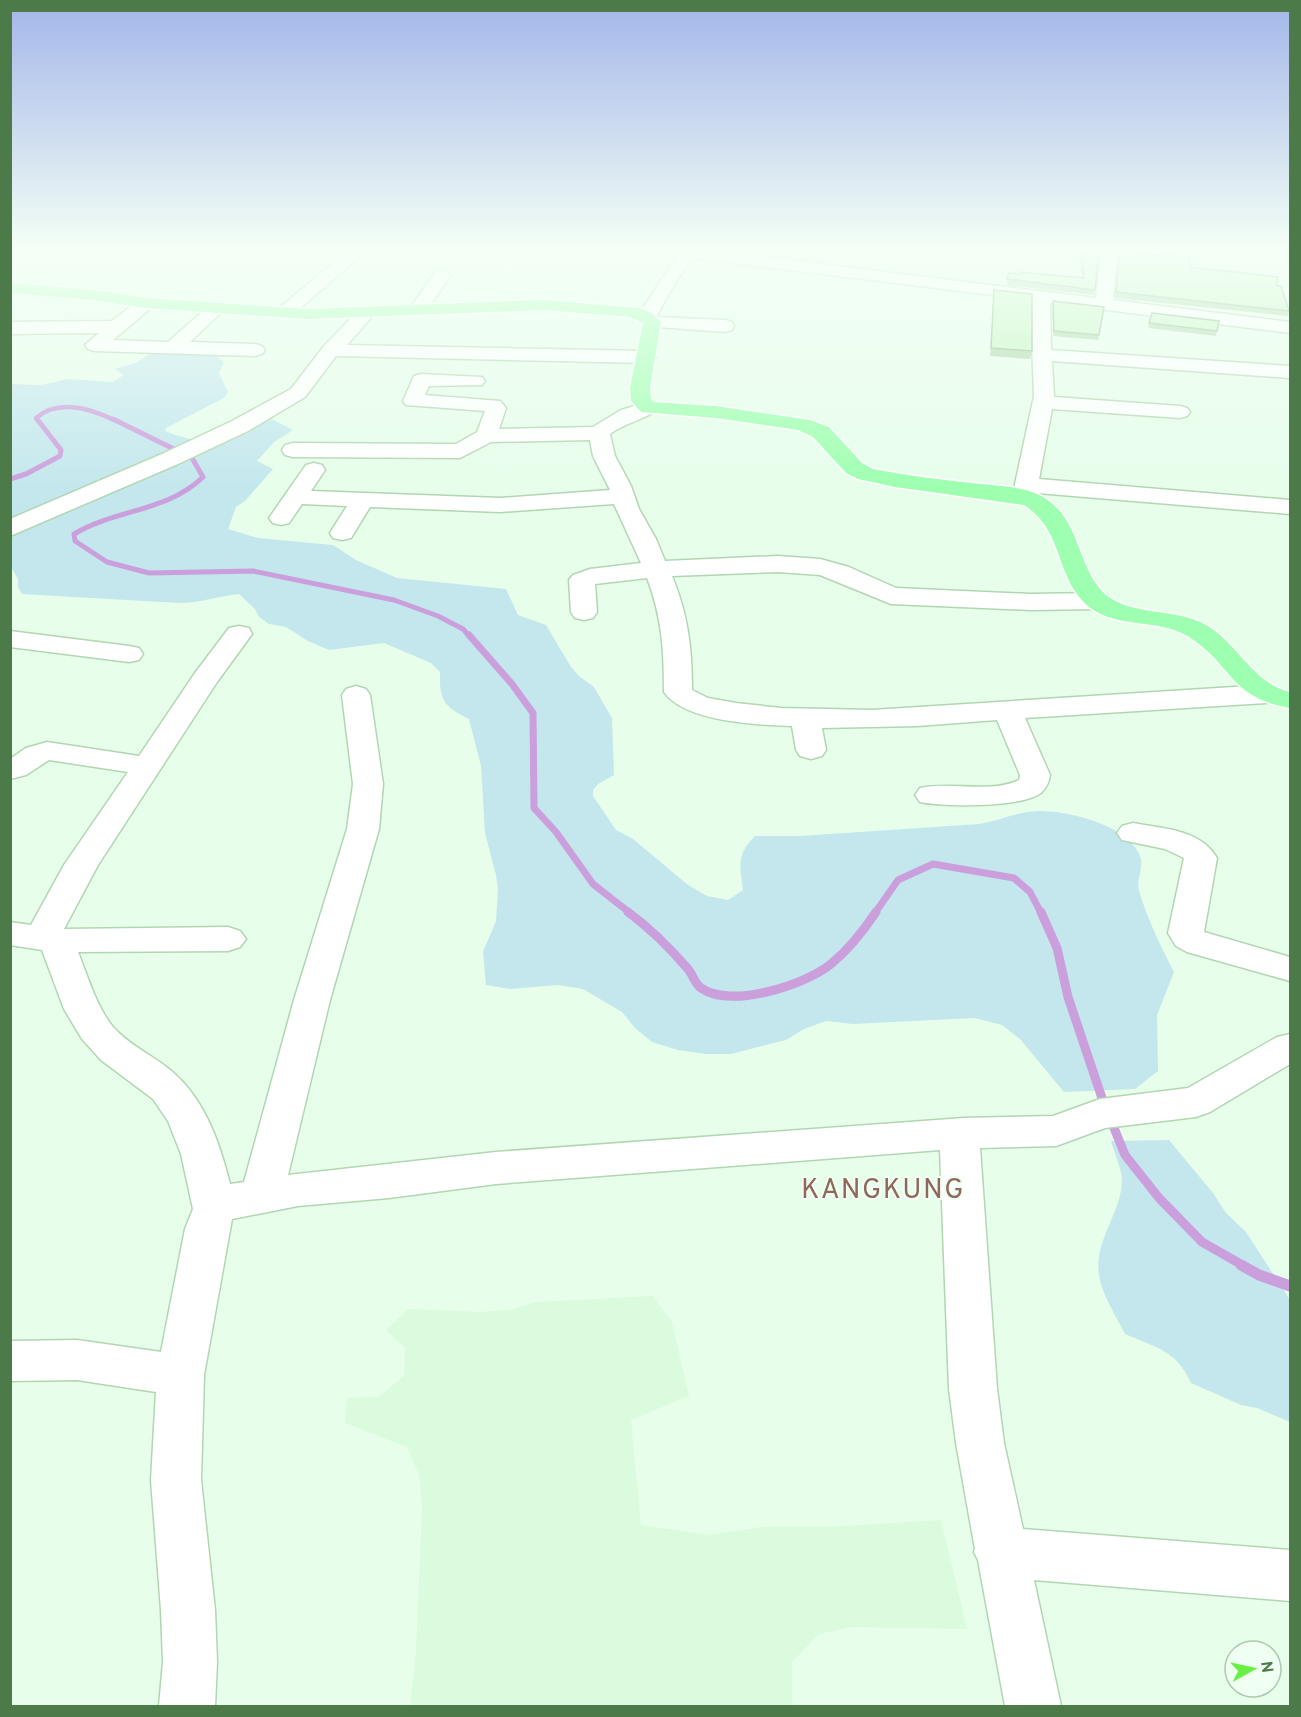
<svg xmlns="http://www.w3.org/2000/svg" width="1301" height="1717" viewBox="0 0 1301 1717" font-family="Overpass,sans-serif">
<style>
.residential{fill:#dafbde}
.green{fill:#c3e7ed}
.lines{fill:none;stroke-linecap:round;stroke-linejoin:round}
.stream-far4{stroke:#cb9edc;stroke-width:4.5}
.stream-far3{stroke:#cb9edc;stroke-width:5}
.stream-far2{stroke:#cb9edc;stroke-width:7}
.stream-far1{stroke:#cb9edc;stroke-width:9}
.stream{stroke:#cb9edc;stroke-width:11}
.minor-casing{stroke:#b2d6b2;stroke-width:3}
.major-casing{stroke:#fff;stroke-width:3}
.minor{fill:#fff;fill-rule:evenodd}
.major{fill:#9dffaf;fill-rule:evenodd}
.wall{fill:#a4d3a2}
.building{fill:#bff5bc;stroke:#86ac84;stroke-width:1.5}
.labels{text-anchor:middle;dominant-baseline:central;stroke-width:4.5;stroke-linejoin:round;paint-order:stroke}
.near-quarter-label{font-size:28px;letter-spacing:1.5px;fill:#8f675c;stroke:#effff1}
</style>
<rect width="100%" height="100%" fill="#e7feeb"/>
<path class="residential" d="M779,251h42l-15,19 -39,-4z
M653,1296l19,26 17,74 -58,24 10,105 68,10 52,-8h67l113,-7 26,109 -115,-2 -33,7 -27,28v44h-382l6,-55 6,-144 -3,-32 -12,-28 -62,-24 2,-25 31,-1 26,-21 1,-28 -19,-18 22,-21 71,3 30,-2 28,-8z"/>
<path class="green" d="M153,352l62,3 9,7 -5,11 9,19 -4,6 -58,30 -1,3c47,19 65,6 107,-12l21,11 -19,12 -17,19 16,8 -28,32 -9,6 -8,22 30,9 75,7 23,15 41,18 109,11 12,26 28,10 25,42 8,9 15,11 18,31 2,57 -16,9 -5,6v6l23,34 17,9 55,46 19,11 21,4 15,-10c-3,-25 -7,-35 12,-54h45l179,-12c20,-3 38,-12 58,-13 29,-1 95,14 104,48 2,10 -5,22 -2,32 8,27 22,56 35,81l-17,43 1,56 -23,18 -71,3 -44,-53 -18,-14 -27,-7 -122,6 -27,-3 -22,8 -18,11 -55,14h-25l-28,-4 -26,-8 -17,-14 -13,-16 -39,-23 -25,-4 -48,4 -24,-4 -3,-33 13,-31 2,-32 -2,-14 -11,-42 -4,-67 -12,-47c-25,-12 -30,-19 -29,-47l-9,-9 -47,-20 -55,7 -21,-9 -22,-14 -17,-3 -10,-7 -4,-8 -16,-15c-20,2 -39,9 -60,9l-157,-9 -4,-7v-8l-7,-12 -1,-183 31,1 27,-6 45,3 11,-7 -9,-6 21,-6z
M1169,1140l44,53 13,20 20,19 44,68v122l-33,-14 -16,-3 -50,-22c-15,-33 -34,-35 -66,-49 -9,-18 -23,-39 -26,-59 -5,-35 22,-61 23,-94 0,-12 -8,-29 -11,-40z"/>
<g class="lines">
<path class="stream-far4" d="M38,421l-2,-3c23,-20 56,-9 80,3"/>
<path class="stream-far3" d="M113,419l79,39 11,19c-36,35 -87,32 -129,57l1,7 32,21 42,11 104,-2 141,29 44,16 25,13 7,8
M10,479l16,-5 34,-18 1,-6 -24,-31"/>
<path class="stream-far2" d="M469,635l43,49 21,29 1,95 22,24 37,52 37,29
M875,913l23,-33 35,-16 81,14 16,14 11,21"/>
<path class="stream-far1" d="M628,912c23,17 42,36 60,57 5,6 7,15 13,19 30,21 104,-3 130,-24 17,-14 33,-34 45,-52
M1041,912l16,36 11,49 37,110
M1110,1118l15,37 34,43 43,44 42,24"/>
<path class="stream" d="M1241,1265l18,10 31,11"/>
<defs>
<path id="minor" d="M348,251h18l-76,66h-12l-3,-4 3,-4z
M669,251h46l381,47 5,-47h16l-4,49 177,22v11l-240,-30 1,47 239,16v12l-238,-17 2,36 126,9 7,2 3,4 -3,4 -7,2 -128,-9 -13,70 251,21v14l-253,-21 -5,10 -8,2 -8,-2 -4,-5 22,-102 -3,-81 2,-15 -340,-42 -15,20 -22,39 69,3 7,2 2,4 -2,4 -7,2 -80,-6 -8,-9 40,-61 -6,-1z
M1123,251h53l-3,6c-12,2 -42,3 -50,-6z
M441,271l6,1 3,4 -23,34 -3,4h-12l-3,-4 26,-38z
M146,298l6,1 3,4 -3,4 -39,33 55,2 43,-38h12l3,4 -36,34 65,2 7,2 3,4 -3,4 -7,2 -160,-5 -7,-2 -3,-4 14,-12 -89,1v-12l102,-1 28,-22z
M367,307l6,1 3,4 -29,33 299,6 7,2 3,4 -3,4 -7,2 -310,-7 -31,41 -57,34 -70,33 -168,72v-17l152,-65 70,-33 59,-32 33,-43 37,-38z
M421,374l61,3 3,4 -3,4 -53,1 -4,9 75,6 6,7 -7,21 94,-2 28,-17 27,-8 7,2 3,4c-6,9 -36,16 -48,26l5,22 16,30 8,23 17,30 9,22 113,-5 42,3 29,8 47,21 135,6 67,-1 9,2 4,6 -4,6 -9,2 -67,1 -140,-6 -71,-29 -42,-3 -106,4c16,39 20,71 20,114l16,8 28,5 45,5 91,2 394,-25 10,3 4,6 -4,6 -10,3 -241,15 25,57c-1,6 -3,12 -8,17 -17,16 -100,15 -122,10l-5,-7 5,-7c31,-7 69,6 99,-8l1,-5 -23,-55 -80,6 -95,2 4,22 -4,6 -11,3 -11,-3 -4,-6 -4,-24c-34,-1 -107,-4 -128,-34 0,-42 -2,-75 -17,-114l-52,6 2,28 -4,6 -9,2 -9,-2 -4,-6 -2,-32 4,-5 17,-6 51,-6 -27,-59 -114,8 -130,-5 -19,31 -9,2 -9,-2 -3,-5 17,-27 -45,-2 -13,19 -8,2 -8,-2 -4,-5 37,-53 8,-2 8,2 3,5 -14,21 189,7 110,-8 -17,-34 -3,-16 -99,2 -31,16 -167,-1 -8,-2 -3,-5 3,-5 8,-2 163,1 21,-12 8,-21 -79,-6 -3,-4 11,-25z
M239,626l10,2 3,6 -35,48 -119,183 -34,64 164,-2 12,4 6,8 -6,8 -12,4 -150,1c10,25 18,54 35,75 15,17 35,26 52,39 38,28 54,74 65,118l14,-2 50,-182 53,-171 6,-45 -11,-89 4,-6 10,-3 10,3 4,6 13,89 -4,45 -49,171 -42,175 208,-23 468,-34 89,-2 47,-17 88,-11 89,-51 13,-3v30l-80,48 -14,5 -91,11 -49,18 -76,2 17,241 7,54 19,86 267,21v51l-256,-21 27,126h-56l-27,-146 -4,-8 1,-3 -19,-106 -7,-54 -9,-239 -444,34 -107,14 -91,8 -66,13 -28,156 -3,105 14,130 2,52 -2,44h-56l4,-44 -2,-52 -10,-130 5,-88 -79,-12 -67,1v-40l67,-1 84,12 24,-123 8,-20 -12,-55 -13,-33 -15,-22 -52,-39 -19,-21 -18,-30 -22,-59 -32,-5v-23l21,3 33,-60 64,-93 -79,-12 -23,15 -16,4v-20l16,-11 21,-6 92,14 56,-83 34,-45z
M10,631l119,15 10,2 4,6 -4,6 -10,2 -119,-15z
M1133,823c31,6 67,6 84,35l-13,74 86,25v24l-103,-29 -11,-6 -8,-13 16,-75 -19,-9 -43,-9 -5,-7 5,-7z"/>
<path id="major" d="M10,283l83,7 53,8 162,11 235,-9 96,8 13,5 9,9 -11,66 1,11 3,3 62,4 94,14 19,7 33,36 11,6c36,7 72,11 108,15 20,2 45,3 62,13 39,23 33,71 63,98 25,21 71,13 100,30 32,18 46,58 84,67v16c-62,-11 -57,-43 -101,-71 -30,-19 -72,-8 -100,-30 -35,-29 -24,-76 -65,-102l-129,-18 -37,-8 -12,-6 -33,-36 -15,-7 -82,-12 -75,-6 -10,-11 -1,-13 13,-65 -13,-6 -87,-7 -235,9 -162,-11 -53,-8 -83,-7z"/>
</defs>
<use href="#minor" class="minor-casing"/>
<use href="#major" class="major-casing"/>
<use href="#minor" class="minor"/>
<use href="#major" class="major"/>
</g>
<path class="wall" d="M1079,251h20l-5,44 -87,-10v-6l75,-2z
M1119,251h11l3,2 57,14 87,19 12,25 -1,5 -173,-18z
M994,290l38,61 -2,8 -40,-3z
M1053,301l51,6 -6,33 -45,-4 -1,-30z
M1219,321l-3,15 -68,-8 1,-5z"/>
<path class="building" d="M1081,251h18l-4,39 -88,-11 2,-6 11,1 1,-2 63,6z
M1120,251h10l3,2 22,2 19,-1 2,-3h13l1,16 88,10 -1,9h4l8,25 -173,-19z
M994,290l38,4v57l-41,-3z
M1053,301l51,6 -5,28 -45,-4z
M1152,313l67,8 -2,10 -68,-8z"/>
<linearGradient id="sky" x2="0" y2="1"><stop stop-color="#a3b6e9"/><stop offset="0.51" stop-color="#f4fff6"/><stop offset="1" stop-color="#f4fff6" stop-opacity="0"/></linearGradient>
<rect width="1301" height="491" fill="url(#sky)"/>
<g class="labels">
<g class="near-quarter-label">
<text x="883" y="1191">KANGKUNG</text>
</g>
</g>
<rect width="1301" height="1717" fill="none" stroke="#4d7a49" stroke-width="24"/>
<g transform="translate(1253 1669) rotate(82)"><circle r="28" fill="#effff1" stroke="#aecaae" stroke-width="1.5"/>
<path d="M0-4.5L10 22L0 15L-10 22Z" fill="#69f044"/>
<text y="-9" font-size="16" font-weight="bold" text-anchor="middle" fill="#4d7a49">N</text>
</g>
</svg>
